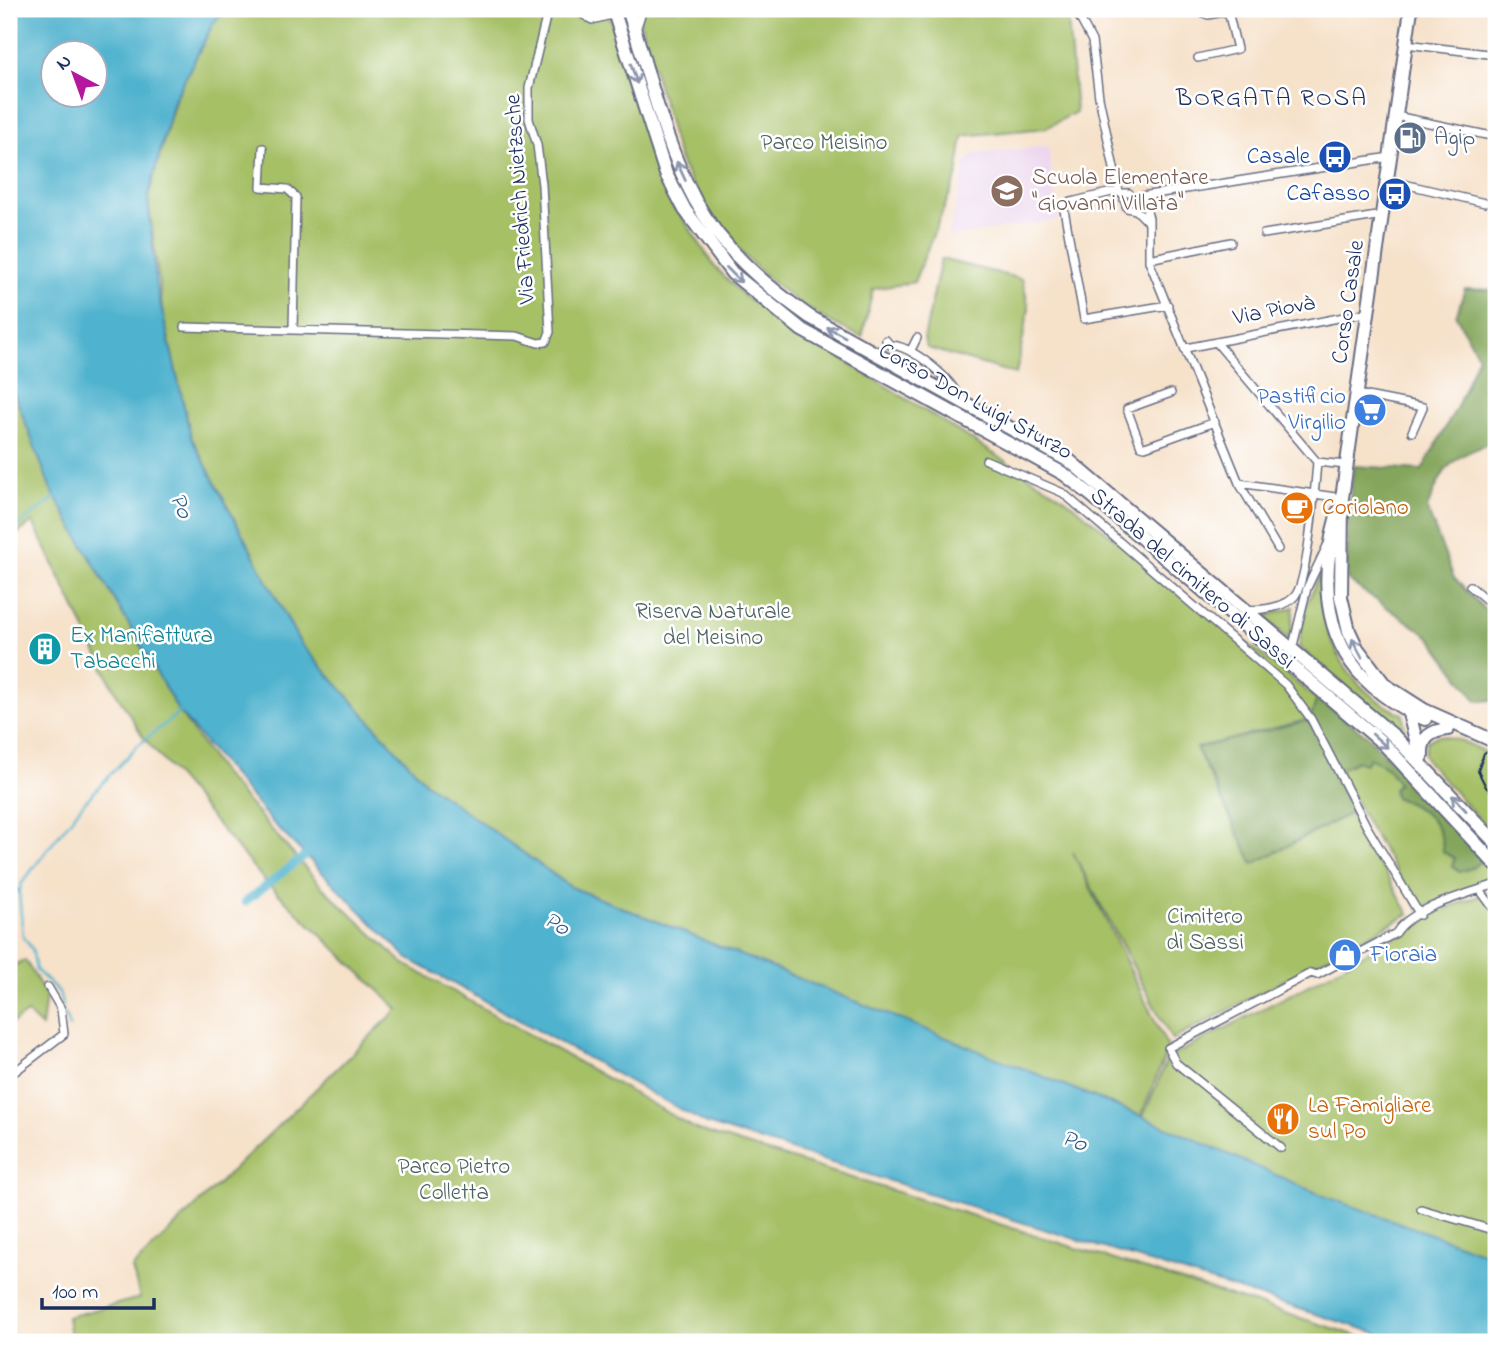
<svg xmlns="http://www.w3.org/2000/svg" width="1505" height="1351" viewBox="0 0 1505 1351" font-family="'Indie Flower',sans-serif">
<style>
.built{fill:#ead1ec}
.green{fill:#a6c066;stroke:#607862;stroke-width:2}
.forest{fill:#84a65b;stroke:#506a5c;stroke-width:2}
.water{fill:#4fb2ce;stroke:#357096;stroke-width:2;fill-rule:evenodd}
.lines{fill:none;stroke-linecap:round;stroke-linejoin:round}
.stream{stroke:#4fb2ce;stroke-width:2.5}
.canal{stroke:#4fb2ce;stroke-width:8}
.minor-casing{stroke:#686d83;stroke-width:10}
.primary-casing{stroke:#686d83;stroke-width:16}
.minor{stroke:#fff;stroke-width:7}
.primary{stroke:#fff;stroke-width:12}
.tram{stroke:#1b2f5e;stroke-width:2}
.oneway{stroke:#8d97ae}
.labels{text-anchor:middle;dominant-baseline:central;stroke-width:5;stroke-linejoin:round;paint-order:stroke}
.service-label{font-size:23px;fill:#4e5e75;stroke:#fff;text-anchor:start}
.park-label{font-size:23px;fill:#4c6261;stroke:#fff}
.transit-label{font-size:23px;fill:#164399;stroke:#fff;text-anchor:end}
.education-label{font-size:23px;fill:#785e54;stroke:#fff;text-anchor:start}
.street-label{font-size:23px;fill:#1b2f5e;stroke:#fff}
.shop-label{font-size:23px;fill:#366cbe;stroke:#fff;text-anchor:end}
.food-label{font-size:23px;fill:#c56008;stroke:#fff;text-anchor:start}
.culture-label{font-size:23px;fill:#0d838f;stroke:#fff;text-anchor:start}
.neighbourhood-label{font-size:24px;letter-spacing:2px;fill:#1b2f5e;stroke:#fff}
.water-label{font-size:24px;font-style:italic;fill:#2d5d85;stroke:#fff}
</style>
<rect width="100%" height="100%" fill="#fff"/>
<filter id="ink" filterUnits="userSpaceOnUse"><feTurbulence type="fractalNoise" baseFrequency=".0143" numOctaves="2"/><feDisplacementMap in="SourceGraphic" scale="14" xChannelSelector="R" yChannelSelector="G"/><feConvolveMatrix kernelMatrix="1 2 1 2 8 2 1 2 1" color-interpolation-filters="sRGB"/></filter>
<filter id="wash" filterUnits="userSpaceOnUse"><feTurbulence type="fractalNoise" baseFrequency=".00686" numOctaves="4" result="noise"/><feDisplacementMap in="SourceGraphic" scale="28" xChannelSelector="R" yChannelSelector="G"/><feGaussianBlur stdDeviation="1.57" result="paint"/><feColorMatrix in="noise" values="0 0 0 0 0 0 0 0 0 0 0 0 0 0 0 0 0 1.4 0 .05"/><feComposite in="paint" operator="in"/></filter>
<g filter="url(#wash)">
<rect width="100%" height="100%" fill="#f6e1c9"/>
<path class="built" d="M1048,146l11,74 -111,17 18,-75 7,-8z"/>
<path class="green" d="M228,9h379l59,183 49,75 31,31 318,200 253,201 -7,20 -114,29 57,116 98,-51 58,101 -237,126 -99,-188 95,196 -27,68 -570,-229 -145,-104 -126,-140 -109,-206 -28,-122 -15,-118 28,-100 38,-75z
M637,9h430l9,103 -30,16 -83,8 -6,40 -43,106 -41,7 -11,48c-80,-34 -143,-95 -181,-174 -7,-16 -10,-34 -15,-51 -10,-34 -20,-69 -29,-103z
M941,259l81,20 7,29 -13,66 -89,-26 -3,-9z
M9,380l42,109 128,223 43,61 100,114 81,76 295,167 679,212h-1306l-4,-25 73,-19 -8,-30 266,-259 -133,-128 -121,-143 -29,-47 -82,-169 -24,18z
M1319,575c3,11 1,25 4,37 10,46 37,85 80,102l3,26 -107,-93 5,-36z
M1294,607l-4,33 -27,-23z
M1439,735l23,6 34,16v81l-69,-77 -3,-7 3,-13z
M1370,758l18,10 10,15 -3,14c25,10 49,24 48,55l12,6 -3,8 7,6 23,-12 14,17 -77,32 -50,-82 -30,-57 18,-9 8,3z
M1496,890v379l-357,-143 29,-68 133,-69 145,-81z
M25,960l21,35 -4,32 -15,-14 -18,12v-58z"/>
<path class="forest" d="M1465,289l31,1v151c-45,17 -51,21 -69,68l27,69 42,43v79l-19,1 -47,-64 -83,-57v-58l7,-56 68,4 35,-63 21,-51 -22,-40z
M1317,699l52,38 113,123 -10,8 -13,4 -7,-7 3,-7 -12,-6c1,-31 -23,-45 -48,-55l-2,-8 5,-6 -10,-15 -18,-10 -5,6 -8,-3 -18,9 -28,-53z
M1309,720l43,92 -99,52 -56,-116z"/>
<path class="water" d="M9,9h219l-14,13 -40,78 -26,97 8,87 35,153 109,206 126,140 145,104 570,229 183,80 172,61v85h-91l-698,-218 -300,-166 -135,-136 -93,-110 -128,-223 -42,-109zM52,52h42v42h-42z"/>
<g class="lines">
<path class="stream" d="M9,533l48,-37
M9,859l3,21 6,12
M63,1007l-4,-15 -23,-22 -4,-21 -9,-13 -4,-43 3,-10 60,-78 55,-59 44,-35
M65,1014l4,13"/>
<path class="canal" d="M245,902l67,-52"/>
</g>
</g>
<g filter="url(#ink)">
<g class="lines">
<defs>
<path id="minor" d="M573,9l19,11 23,-6
M1075,9l17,32 7,56 20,95
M1194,9l14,6 30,-6
M636,30l7,-21
M1406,44l90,11
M1198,58l39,-9 -9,-38
M1396,116l100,21
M263,148l-2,39 26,2 9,8 -3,132
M1387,180l98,23
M1129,193l-17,-1 -49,12 21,115 84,-14
M1142,196l7,22v43l90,222 39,66
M1142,196l248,-39
M1124,200l3,8 9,2 11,11
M1264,234l119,-19
M1149,259l82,-17
M184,327l333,9 21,7 8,-1 4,-10 -8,-147 -5,-40 -8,-26v-31l19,-79
M886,340l4,5c21,0 63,34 69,54
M1216,342l101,120
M1186,348l183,-36
M911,350l6,-12
M1171,393l-44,16 14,37 4,1 70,-25
M1357,394l66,13 -11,25
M986,460l77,33 223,192 25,34 56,108 53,88
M1317,462l29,3
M1239,483l103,15
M1470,586l26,22
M1247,610c15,0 36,-2 47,-13 14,-14 21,-111 23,-135
M1292,650l15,-62 20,-42
M1480,890l16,22
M9,1076l55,-42 -3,-25 -13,-22
M1281,1148l-105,-85 -8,-15 143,-75 6,2 79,-42c16,-26 72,-39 100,-49
M1421,1209l75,22"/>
<path id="primary" d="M613,9l53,165 19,36 47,63 70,57 262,144 27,21 294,250 111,120
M628,9c21,63 35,132 67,191 27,49 71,86 115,117l261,145 323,274 102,107
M1411,9l-69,489 -1,99 8,34 8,17 28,37 39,25 72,32
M1338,512c-27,94 -5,166 87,207
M1407,706l14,53
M1422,755c-1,-18 9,-24 26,-26"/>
</defs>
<use href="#minor" class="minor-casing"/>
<use href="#primary" class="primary-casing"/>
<use href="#minor" class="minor"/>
<use href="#primary" class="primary"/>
<path class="tram" d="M1496,746l-12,7 -6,18 8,16 10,10"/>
</g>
<defs><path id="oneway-shaft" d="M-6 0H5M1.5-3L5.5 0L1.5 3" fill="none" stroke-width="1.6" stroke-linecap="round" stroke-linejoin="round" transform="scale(1.75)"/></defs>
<g class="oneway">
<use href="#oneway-shaft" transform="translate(634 74) rotate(72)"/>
<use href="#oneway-shaft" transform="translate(681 171) rotate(-115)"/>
<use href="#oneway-shaft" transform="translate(734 275) rotate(45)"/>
<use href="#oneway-shaft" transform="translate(836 332) rotate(-151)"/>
<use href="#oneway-shaft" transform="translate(1357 648) rotate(-118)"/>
<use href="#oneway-shaft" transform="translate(1380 741) rotate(42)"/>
<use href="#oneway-shaft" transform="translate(1459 803) rotate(-133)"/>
</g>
</g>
<defs>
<symbol id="fuel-disc" viewBox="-11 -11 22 22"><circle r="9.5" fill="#5c6f8a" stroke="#fff"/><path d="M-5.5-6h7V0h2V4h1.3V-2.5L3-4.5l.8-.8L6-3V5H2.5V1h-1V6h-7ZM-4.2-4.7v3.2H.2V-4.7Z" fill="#fff"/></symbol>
<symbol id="bus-disc" viewBox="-11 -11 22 22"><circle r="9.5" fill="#1a4fb4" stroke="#fff"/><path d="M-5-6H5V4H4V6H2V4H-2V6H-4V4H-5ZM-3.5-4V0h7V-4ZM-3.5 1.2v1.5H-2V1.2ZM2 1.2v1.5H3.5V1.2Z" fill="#fff"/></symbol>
<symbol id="school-disc" viewBox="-11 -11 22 22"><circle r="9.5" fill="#8d6e63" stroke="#fff"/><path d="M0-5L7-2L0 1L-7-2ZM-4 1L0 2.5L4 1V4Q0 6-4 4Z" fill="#fff"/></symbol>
<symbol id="supermarket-disc" viewBox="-11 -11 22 22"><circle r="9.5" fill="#3f7fe0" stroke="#fff"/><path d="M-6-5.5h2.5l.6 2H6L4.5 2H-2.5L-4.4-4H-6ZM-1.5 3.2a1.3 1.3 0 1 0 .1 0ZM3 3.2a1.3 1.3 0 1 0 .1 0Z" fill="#fff"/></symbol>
<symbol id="cafe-disc" viewBox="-11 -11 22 22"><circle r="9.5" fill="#e8710a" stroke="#fff"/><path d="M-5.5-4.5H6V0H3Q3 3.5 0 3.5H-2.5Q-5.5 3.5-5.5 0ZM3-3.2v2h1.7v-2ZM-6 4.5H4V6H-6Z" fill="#fff"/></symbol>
<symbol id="building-disc" viewBox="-11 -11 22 22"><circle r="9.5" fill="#0f9aa8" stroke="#fff"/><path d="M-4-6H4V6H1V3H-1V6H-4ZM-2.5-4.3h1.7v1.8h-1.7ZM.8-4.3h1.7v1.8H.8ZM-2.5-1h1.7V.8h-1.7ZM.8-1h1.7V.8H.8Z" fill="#fff"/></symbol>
<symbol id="shop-disc" viewBox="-11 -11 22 22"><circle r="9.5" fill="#3f7fe0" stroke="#fff"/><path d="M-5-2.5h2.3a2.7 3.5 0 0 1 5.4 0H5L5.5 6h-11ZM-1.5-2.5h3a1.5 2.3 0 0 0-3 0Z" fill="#fff"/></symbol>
<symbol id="restaurant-disc" viewBox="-11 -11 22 22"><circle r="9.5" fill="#e8710a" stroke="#fff"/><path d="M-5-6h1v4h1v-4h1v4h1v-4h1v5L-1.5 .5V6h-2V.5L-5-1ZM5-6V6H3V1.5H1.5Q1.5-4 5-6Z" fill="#fff"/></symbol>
</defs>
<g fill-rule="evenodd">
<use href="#fuel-disc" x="1391" y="119" width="38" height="38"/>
<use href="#bus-disc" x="1316" y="138" width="38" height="38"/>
<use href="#school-disc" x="988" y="172" width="38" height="38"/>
<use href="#bus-disc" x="1376" y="175" width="38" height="38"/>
<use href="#supermarket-disc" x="1351" y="391" width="38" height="38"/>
<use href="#cafe-disc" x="1278" y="489" width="38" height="38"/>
<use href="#building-disc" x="26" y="630" width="38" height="38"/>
<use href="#shop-disc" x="1326" y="936" width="38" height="38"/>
<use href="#restaurant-disc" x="1264" y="1100" width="38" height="38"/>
</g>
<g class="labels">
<g class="service-label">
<text x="1434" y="138">Agip</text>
</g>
<g class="park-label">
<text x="824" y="143">Parco Meisino</text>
<text x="713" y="612">Riserva Naturale<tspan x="713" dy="26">del Meisino</tspan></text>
<text x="1205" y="917">Cimitero<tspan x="1205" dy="26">di Sassi</tspan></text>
<text x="454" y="1167">Parco Pietro<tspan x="454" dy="26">Colletta</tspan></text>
</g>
<g class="transit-label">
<text x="1310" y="157">Casale</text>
<text x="1370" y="194">Cafasso</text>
</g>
<g class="education-label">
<text x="1032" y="178">Scuola Elementare<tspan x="1032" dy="26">"Giovanni Villata"</tspan></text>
</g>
<g class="street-label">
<text transform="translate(521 199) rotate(-94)">Via Friedrich Nietzsche</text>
<text transform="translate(1349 302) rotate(-82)">Corso Casale</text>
<text transform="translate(1274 311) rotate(-11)">Via Piovà</text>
<text transform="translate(975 402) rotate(29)">Corso Don Luigi Sturzo</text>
<text transform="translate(1192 579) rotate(41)">Strada del cimitero di Sassi</text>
</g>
<g class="shop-label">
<text x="1346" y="397">Pastificio<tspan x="1346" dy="26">Virgilio</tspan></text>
<text x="1370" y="955" text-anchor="start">Fioraia</text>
</g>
<g class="food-label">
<text x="1322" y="508">Coriolano</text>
<text x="1308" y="1106">La Famigliare<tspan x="1308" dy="26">sul Po</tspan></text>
</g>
<g class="culture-label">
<text x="70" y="636">Ex Manifattura<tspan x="70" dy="26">Tabacchi</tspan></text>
</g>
<g class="neighbourhood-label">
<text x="1272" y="99">BORGATA ROSA</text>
</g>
<g class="water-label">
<text transform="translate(180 506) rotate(67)">Po</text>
<text transform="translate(556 925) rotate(30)">Po</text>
<text transform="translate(1074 1142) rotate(20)">Po</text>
</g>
</g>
<rect width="1505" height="1351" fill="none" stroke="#fff" stroke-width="35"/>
<g transform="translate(74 74) rotate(319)"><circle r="33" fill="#ffffff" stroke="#a4acbf" stroke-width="2"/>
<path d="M0-5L12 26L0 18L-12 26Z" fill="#b5179e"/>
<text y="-10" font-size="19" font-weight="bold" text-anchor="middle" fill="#1b2f5e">N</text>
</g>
<path d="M42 1298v10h112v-10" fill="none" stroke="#1b2f5e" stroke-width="3.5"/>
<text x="52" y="1298" font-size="21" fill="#1b2f5e" stroke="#ffffff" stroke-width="5" paint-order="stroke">100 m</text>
</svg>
